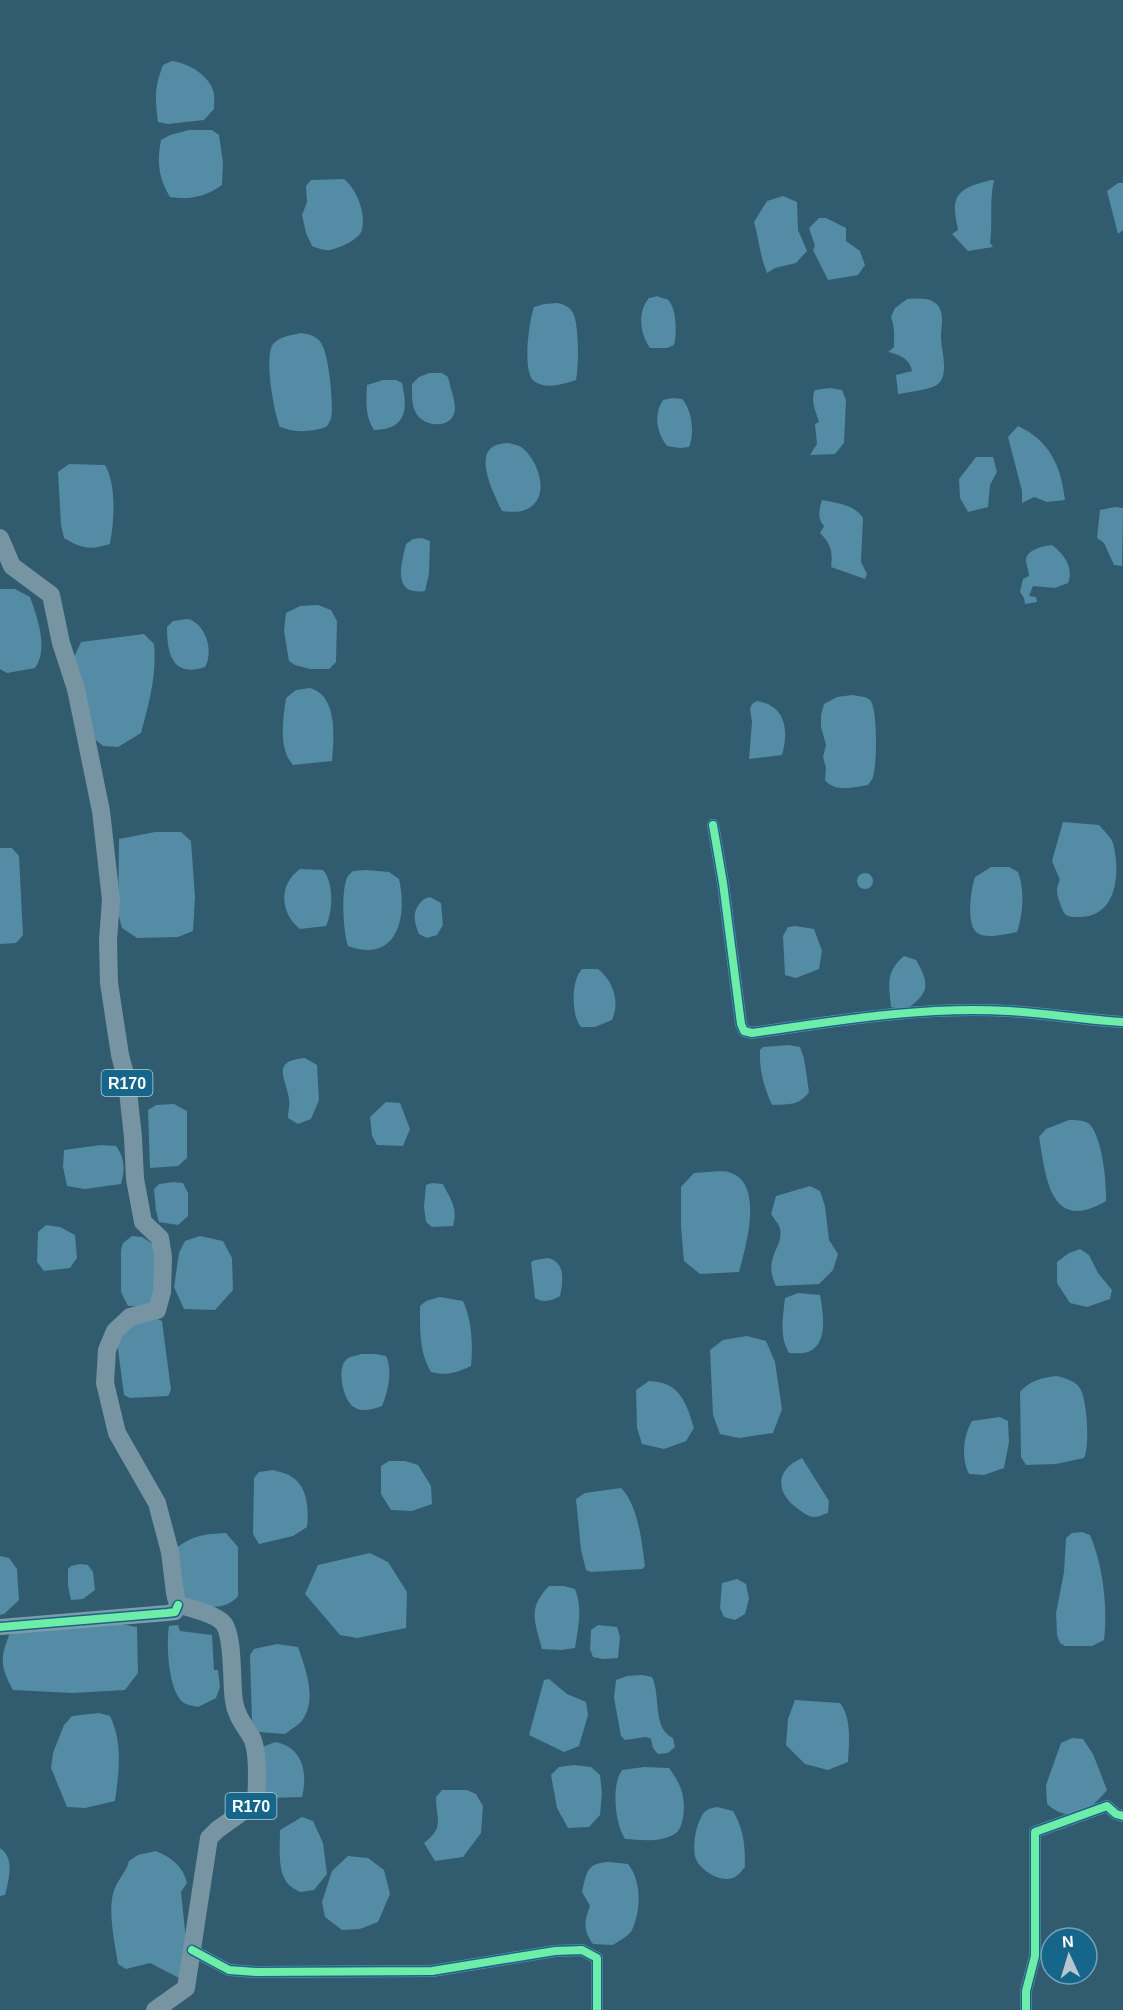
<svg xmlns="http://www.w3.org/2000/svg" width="1123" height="2010" viewBox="0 0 1123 2010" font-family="Helvetica,sans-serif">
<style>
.water{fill:#548ba5}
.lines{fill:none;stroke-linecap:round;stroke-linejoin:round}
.street{stroke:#7896a5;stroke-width:12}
.secondary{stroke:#7f9ca8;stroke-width:16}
.primary{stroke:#7794a2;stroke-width:18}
.cycleway-casing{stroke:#16658a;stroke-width:11}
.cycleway{stroke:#6deda7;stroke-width:8}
.labels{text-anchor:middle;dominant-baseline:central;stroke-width:6;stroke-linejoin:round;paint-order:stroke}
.shield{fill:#16658a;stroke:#b9d1dc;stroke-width:1.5}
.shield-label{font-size:16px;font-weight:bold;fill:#fff}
</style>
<rect width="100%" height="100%" fill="#315b6f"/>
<path class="water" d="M172,61c16,2 35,13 41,29 2,5 1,14 1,19l-10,11 -36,4 -10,-2c-3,-25 -4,-33 5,-57z
M189,130h23l7,5 4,28 -1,22c-17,12 -32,15 -52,12 -12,-21 -13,-35 -9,-57l9,-5z
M344,179c13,11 22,34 18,51 -3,10 -23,18 -32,20 -5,1 -13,-2 -18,-4l-6,-13 -4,-18 5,-13 -1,-16 5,-6z
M991,180h3c-5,21 -1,42 -4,63l3,4 -25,4 -16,-17 6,-4c-1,-7 -3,-13 -3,-19 -2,-23 19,-26 36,-31z
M1118,183h5v47l-5,4 -11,-43z
M783,196l14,6 1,28 9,21 -11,12 -21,5 -8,5c-7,-17 -8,-33 -13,-51l13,-21z
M819,218h7l20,10v13l14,10 5,14 -7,10 -30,5 -15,-30 2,-4 -6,-18z
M658,296c0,1 8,3 9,3 10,7 10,36 7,46l-7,3h-17c-10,-14 -13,-36 -1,-50z
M907,299c8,0 20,-2 27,3 12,8 7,23 7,35 0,14 10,41 -6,49 -5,3 -30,7 -37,8l-2,-19 16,-4c-2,-12 -13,-17 -24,-19l6,-5c0,-12 1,-19 -3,-30l4,-9z
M557,303c7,1 13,4 16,10 6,10 6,55 3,67 -13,4 -30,10 -42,1 -12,-9 -5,-60 0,-74l10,-3z
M301,333c8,1 16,3 20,10 8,11 13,63 10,76 -1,2 -3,6 -5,8 -15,5 -30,6 -46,0 -6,-13 -17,-74 -6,-84 7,-7 18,-8 27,-10z
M429,373h13l6,4c2,10 7,22 7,32 -1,19 -27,19 -37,7 -7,-9 -6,-21 -6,-32l7,-7z
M383,380h13l6,3c6,26 5,46 -28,47 -9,-14 -8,-29 -7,-45z
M830,388l12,2 4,10 -2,43 -9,11 -25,1 7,-11 -2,-20 4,-2c-3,-10 -9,-22 -4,-32z
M672,398l10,1c10,10 13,35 7,48l-9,1 -13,-2c-10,-13 -14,-31 -4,-46z
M1018,426c32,15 43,40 47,74l-18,2 -13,-5 -12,6v-12l-14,-54z
M508,443c4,1 10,2 13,4 17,12 30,48 8,61 -7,5 -19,4 -27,3 -7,-15 -28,-54 -8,-65 4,-2 10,-3 14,-3z
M976,457h17l4,15 -7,13 -2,22 -20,5 -8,-14 -1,-19z
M69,464l36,1c12,21 9,56 5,79 -20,6 -28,5 -46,-6l-3,-13 -3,-53z
M822,500c14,3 32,4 41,18l-2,44 6,12 -2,5 -34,-12c2,-14 0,-24 -11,-34l4,-7c-7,-7 -5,-17 -2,-26z
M1115,507l8,1 -1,58 -8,-1 -10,-22 -7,-5 3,-28z
M422,538l8,3 -1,33 -4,17c-33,5 -24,-26 -19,-47l7,-5z
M1052,545c12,9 22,23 16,38l-13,5 -22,-2 -4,10 7,1 1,5 -12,2 -1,-6 -4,-6 3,-13 6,-3c0,-5 -3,-12 -3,-16 1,-11 18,-14 26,-15z
M0,589h15l15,8c7,20 19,51 5,71l-28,5 -7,-4z
M318,605l13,5 6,11 -1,41 -7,7h-19l-15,-4 -6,-4 -5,-30 2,-18 14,-7z
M188,619c18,5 26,32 17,48 -33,11 -38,-14 -38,-40l6,-6z
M144,634l10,10c3,31 -5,59 -13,89l-23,14 -15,-1 -11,-9 -19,-71 2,-11 6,-13z
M310,688c28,8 24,49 22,73l-39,4c-15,-17 -10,-46 -7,-67l10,-8z
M852,695c5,1 14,1 18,5 8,8 7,66 3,77 0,1 -4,7 -5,8 -14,2 -33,8 -43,-5l1,-12 -3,-11 3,-12 -5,-18v-12l3,-11 13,-7z
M757,701c29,5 32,29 25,54l-33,4 3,-37 -2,-13 2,-5z
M1063,822l36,3c4,5 12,12 14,18 8,30 4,75 -35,74 -10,0 -14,-1 -17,-11 -4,-10 -6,-16 -1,-26l-8,-19z
M155,832h26l10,9 4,56 -2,34 -15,6 -41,1 -15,-10 -4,-15 1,-74z
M0,848h12l7,8 4,79 -7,8 -16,1z
M991,867h18l9,5c7,18 5,42 -1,60 -11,2 -32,8 -41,0 -10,-10 -5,-43 -1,-55z
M300,869l23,1c11,13 10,41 3,56l-26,3c-20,-16 -22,-44 0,-60z
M366,870l23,2 10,7c9,38 -2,85 -51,67 -5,-14 -7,-54 -1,-68 1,-3 4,-5 6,-7z
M857 881a8 8 0 1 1 16 0a8 8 0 1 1-16 0Z
M430,897l11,6 2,22 -6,10 -10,3 -8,-4c-6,-14 -7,-24 5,-35z
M795,926l19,3 8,22 -3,18 -23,9 -11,-3 -2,-39 5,-9z
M904,956l12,4c14,24 14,33 -11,50l-14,-3c-2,-22 -6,-35 13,-51z
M582,969h16c16,13 22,33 14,51l-17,7h-14c-10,-11 -10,-47 1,-58z
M788,1045l12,2 4,11 5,34c-10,14 -20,12 -37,13 -8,-18 -13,-35 -12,-55l3,-3z
M305,1058l12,7 2,35 -8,19 -13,5 -10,-6c0,-6 2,-13 1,-19 -3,-21 -19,-38 16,-41z
M386,1102l14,1 10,26 -7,17 -26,-1 -5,-9 -2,-19z
M174,1104l13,7v47l-9,8 -28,2 -2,-58 8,-5z
M1069,1120c6,0 14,0 19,3 14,10 19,61 18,78 -56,33 -60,-23 -67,-64l7,-8z
M101,1145l15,1c9,12 9,24 5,38l-36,5 -18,-3 -4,-19 1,-17z
M707,1172c7,0 17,-2 24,1 33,11 15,74 8,99l-39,2 -16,-13 -3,-34v-40l13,-14z
M174,1182l9,1 5,10v23l-10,9 -19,-3 -3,-11 -2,-22 5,-5z
M432,1183l11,1c8,16 15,24 10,42l-21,1 -6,-5 -2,-15 2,-22z
M810,1186l10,5 5,15 4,34 9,14 -5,16 -14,14 -43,2c-15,-30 11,-40 3,-60 -2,-4 -6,-9 -8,-12l5,-18z
M46,1225l14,2 15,8 2,23 -7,10 -26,3 -7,-9 1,-30z
M132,1236l10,1 13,8 4,49 -11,12h-20l-7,-14v-42l2,-7z
M200,1236l23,5 9,17 1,32 -18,20 -31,-1 -10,-22 5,-34 6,-12z
M1080,1249l9,6 9,18 14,17 -2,9 -23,8 -17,-4 -13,-20v-21l12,-9z
M548,1258c18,4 15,24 12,38 -8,5 -17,7 -25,2l-4,-36 4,-2z
M798,1293l22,2c3,17 9,49 -12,57 -5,2 -13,1 -19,1 -10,-17 -6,-36 -4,-55z
M440,1297l23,4c9,18 10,46 8,65 -15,7 -25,10 -40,6 -12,-19 -11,-44 -11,-66l6,-5z
M155,1318l7,3 9,69 -3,6 -38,2 -6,-3 -7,-53 11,-16z
M747,1336l19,5 9,21 7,47 -9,24 -34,5 -19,-4 -7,-19 -3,-65 13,-10z
M361,1354h15l10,2c7,14 2,36 -4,50 -9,3 -19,7 -28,1 -11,-6 -18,-40 -7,-48 3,-3 10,-3 14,-5z
M1056,1376c9,2 21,5 25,14 6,13 9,55 3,68l-28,6 -30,1 -5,-8 -1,-65c10,-12 22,-14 36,-16z
M649,1381c31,1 37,21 45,47l-8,13 -22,8 -22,-5 -5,-16 -1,-38z
M1000,1417l8,4 1,21 -5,26 -20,7 -15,-1c-8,-15 -6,-38 3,-53z
M802,1458l27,43 -1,12c-4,1 -9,4 -13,4 -5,0 -10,-3 -14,-6 -24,-15 -29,-40 1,-53z
M389,1461h16l13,4 13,21 1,18 -20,7 -21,-1 -10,-16v-28z
M273,1470c6,2 14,3 19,7 16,10 17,34 15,50l-14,9 -34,8 -6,-10 1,-56 5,-6z
M621,1488c17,16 21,55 24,78l-3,3 -51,3 -5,-2 -5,-20 -5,-51 9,-6z
M1082,1532l8,3c13,30 18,73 14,105l-12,6h-27l-5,-3 -3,-8 -1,-22 8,-41 2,-34 6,-5z
M226,1533l12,14v49c-15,18 -40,10 -57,0l-6,-47c18,-14 29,-15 51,-16z
M370,1553l18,9 19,30 -1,36 -49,10 -17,-3 -35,-41 13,-29z
M0,1556l9,2 8,11 2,31 -15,14 -4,1z
M80,1564l8,1 5,7 2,18 -12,9 -12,1 -3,-14v-17l3,-3z
M737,1579l9,5 3,15 -4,15 -10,6 -11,-3 -4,-9 2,-25z
M549,1586h15l11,3c8,20 3,39 0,59l-14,2 -19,-1c-7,-28 -15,-40 7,-63z
M108,1622l29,5 1,46 -13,17 -52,3 -60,-3c-13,-23 -13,-33 -3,-57z
M178,1625l2,6 32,4 2,35h4l2,17 -4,11 -18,9c-4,-1 -11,-2 -14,-4 -16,-11 -18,-59 -15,-77z
M598,1625l19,2 3,10 -2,21 -15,1 -10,-2 -3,-8 1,-19z
M277,1644l21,3c8,23 20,53 3,75 -4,4 -11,8 -16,12l-26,-2 -7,-10 -2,-67 4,-6z
M642,1675l10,2c9,18 0,52 21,61l2,9 -7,6 -10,1 -5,-6 -2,-9 -5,-2 -21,3 -4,-4 -7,-38 2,-18 11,-4z
M549,1679l18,15 19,8 2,13 -9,31 -15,6 -35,-17 15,-55z
M795,1700l45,3c12,16 9,39 8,59l-20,8 -23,-6 -19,-19 2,-26z
M99,1713l11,3c13,27 9,56 5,85l-30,7 -18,-1 -16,-39 2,-15 11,-28 8,-9z
M1072,1738l11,1 10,15 14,36c-17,21 -36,35 -60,14l-1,-19 15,-42z
M275,1742c28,5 33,31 27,55l-34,1 -4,-5 -4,-45z
M574,1765l17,2 9,8 2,18 -2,22 -11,12 -21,1 -11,-20 -6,-33 8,-8z
M644,1767l25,1c6,8 13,19 14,29 2,9 1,30 -7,36 -14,10 -35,7 -51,6 -10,-15 -14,-54 -3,-69z
M442,1790h25l9,4 7,12 -2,27 -18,24 -28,4 -11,-18c21,-16 12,-23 12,-46z
M717,1807l16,4c11,19 12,34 12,56 -3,3 -6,8 -10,10 -13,7 -34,-6 -39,-18 -5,-11 1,-43 11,-49 3,-2 7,-2 10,-3z
M302,1817l11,4 10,22 4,31 -13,16 -14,2c-4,-2 -9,-5 -12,-8 -11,-12 -8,-38 -8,-54z
M0,1848c15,10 9,31 5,47l-5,1z
M156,1851c16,7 27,15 31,32l-6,9 6,58 -8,28 -29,-15 -24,6 -8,-5c-3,-20 -10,-51 -5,-70 3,-13 13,-21 16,-33l9,-6z
M348,1856l20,2 16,12 6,24 -12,28 -18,7 -18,1 -17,-13 -3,-15 10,-31z
M609,1862l19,2c14,17 13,47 4,66 -3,6 -13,11 -19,15l-20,-1c-10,-14 -9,-22 -3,-38l-8,-14c5,-20 4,-29 27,-30z"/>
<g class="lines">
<path class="street" d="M713,825l10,58 18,141 3,7 8,2c83,-12 171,-27 256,-22 39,2 76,9 115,11
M192,1950l37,20 27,2 176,-1 123,-20 27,-1 15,8v52
M1026,2010v-19l9,-35v-124l72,-26 9,8 7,2"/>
<path class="secondary" d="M0,1627l167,-14 8,-1 3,-7"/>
<path class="primary" d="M0,538l12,28 39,29 10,48 15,46 25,122 10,89 -3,40 1,43 11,72 7,27 6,55 2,42 8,43 17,16 3,19 -1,35 -5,18 -27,7 -15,14 -8,19 -2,33 12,50 40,70 13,49 5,41 3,12c11,2 40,10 46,19 10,14 7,59 10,77 2,15 11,25 18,37 7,15 5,48 4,64l-39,28 -8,8 -23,150 -31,22"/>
<defs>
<path id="cycleway" d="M713,825l10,58 18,141 3,7 8,2c83,-12 171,-27 256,-22 39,2 76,9 115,11
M0,1627l167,-14 8,-1 3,-7
M192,1950l37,20 27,2 176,-1 123,-20 27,-1 15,8v52
M1026,2010v-19l9,-35v-124l72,-26 9,8 7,2"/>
</defs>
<use href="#cycleway" class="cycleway-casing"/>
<use href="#cycleway" class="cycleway"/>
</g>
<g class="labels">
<g class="shield">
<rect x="101.5" y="1070" width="51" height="26" rx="4.5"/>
<rect x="225.5" y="1793" width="51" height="26" rx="4.5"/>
</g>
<g class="shield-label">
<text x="127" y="1083">R170</text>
<text x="251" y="1806">R170</text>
</g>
</g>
<g transform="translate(1069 1956) rotate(356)"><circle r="28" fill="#16658a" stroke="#73a3b9" stroke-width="1.5"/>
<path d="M0-4.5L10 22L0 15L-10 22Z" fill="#b7c6cd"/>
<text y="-9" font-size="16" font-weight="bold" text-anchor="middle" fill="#ffffff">N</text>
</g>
</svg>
